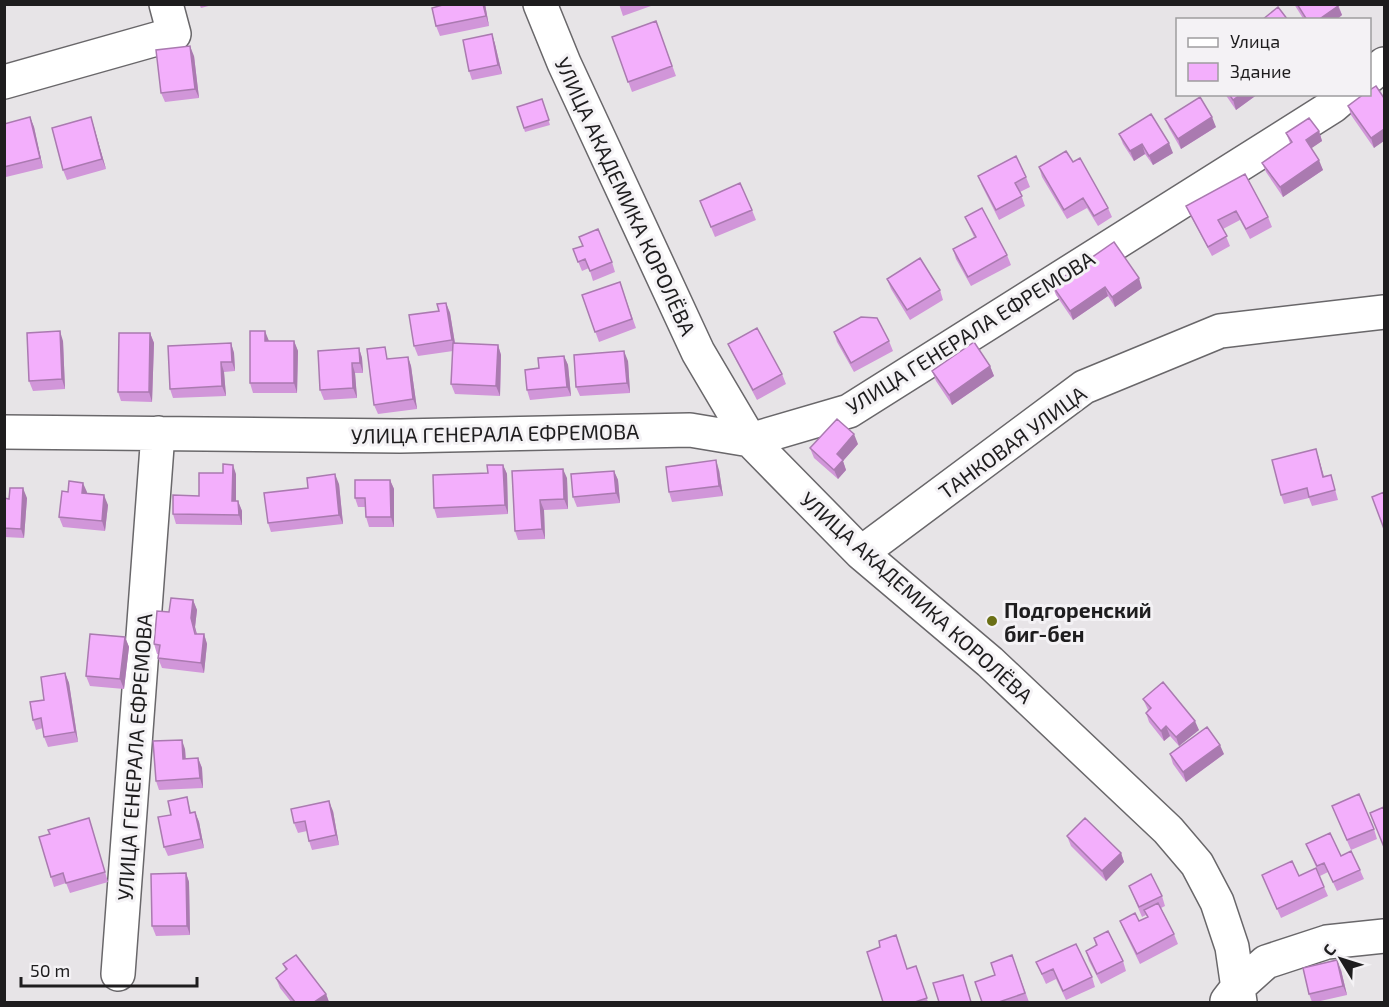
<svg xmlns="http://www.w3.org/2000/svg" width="1389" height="1007" viewBox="0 0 1389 1007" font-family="'Exo 2',sans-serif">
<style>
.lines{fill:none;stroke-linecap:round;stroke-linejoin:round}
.minor-casing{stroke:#69676a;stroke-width:36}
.minor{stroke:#fff;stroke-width:33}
.wall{fill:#d196d9}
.shaded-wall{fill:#aa7ab0}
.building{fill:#f3affc;stroke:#aa7ab0;stroke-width:1.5}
.poi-dot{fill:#6a6f15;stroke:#f4f2f5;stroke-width:2}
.labels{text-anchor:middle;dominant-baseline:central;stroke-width:6;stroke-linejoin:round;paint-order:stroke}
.street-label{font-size:21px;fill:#1e1d1e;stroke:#f4f2f5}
.poi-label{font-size:21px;font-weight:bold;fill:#1e1d1e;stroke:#f4f2f5;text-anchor:start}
</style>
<rect width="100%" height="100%" fill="#e7e4e7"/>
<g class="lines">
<defs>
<path id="minor" d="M540,4l24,59 134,289 52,88 111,113 129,109 178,168 29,34 20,38 15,45 8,55
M1370,76l14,-12
M4,82l170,-48 -8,-30
M4,432l396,4 290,-6 60,10 99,-29 484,-305 14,-12
M861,553l223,-166 136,-56 164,-19
M118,974l40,-541
M1227,1001l10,-13 29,-26 61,-20 57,-6"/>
</defs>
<use href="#minor" class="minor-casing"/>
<use href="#minor" class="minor"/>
</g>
<path class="wall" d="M199,4h17l-15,4z
M485,4l4,22 -49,10 -4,-10 10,-21z
M619,4h31l1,2 -28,10z
M1294,4h44l4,11 -6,5h-32z
M656,21l20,55 -44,16 -20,-55z
M492,34l3,10 7,30 -30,6 -3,-9z
M194,56l5,42 -34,4 -4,-9z
M1225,94h33l-22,16z
M1384,98l-10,50 -23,-33 -3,-9z
M542,99l8,26 -25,7 -8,-25z
M30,117l4,10 9,41 -37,9 -2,-5v-48z
M91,117l15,52 -39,11 -4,-10z
M1165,119l51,8 -35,22 -12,-21z
M1319,131l3,10 -11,7 12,22 -40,27 -17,-25 -4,-9 28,-20 -4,-10z
M1119,134l54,19 -20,12 -8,-11 -11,7 -11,-17z
M1039,167l69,41 4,9 -14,9 -11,-18 -20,11 -25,-42z
M1245,174l23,43 4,10 -22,12 -10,-19 -17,9 7,17 -18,10 -22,-41 -4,-9z
M978,176l48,1 4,10 -10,5 5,14 -26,14 -17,-34z
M700,201l52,9 4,10 -41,17z
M965,217l42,38 4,10 -40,21 -15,-27 -3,-10 21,-12 -5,-11z
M573,249l39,13 3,10 -22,9 -4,-13 -7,3z
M887,279l53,11 3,10 -33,20 -19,-31z
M620,282l16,46 -37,14 -17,-47z
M1052,285l90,3 -27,19 -7,-11 -35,24 -17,-25z
M446,303l4,10 5,30 43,2 3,10 -1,41 -45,-2 -4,-10 2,-33 -35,5 -4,-10 25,-35z
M834,332l55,9 4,10 -39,21 -17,-30z
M150,333l4,10 -2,59 -31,-1 -3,-9z
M63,341l2,48 -32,2 -4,-10z
M294,341l4,10 -1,42h-44l-3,-10z
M231,343l3,10 1,18 -11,1 2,24 -53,2 -3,-9z
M728,344l54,30 4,10 -29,16 -25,-47z
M359,348l3,10 1,15h-8l2,25 -33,2 -4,-10z
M564,356l4,9 3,31 -41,4 -3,-10 12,-22z
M389,357v2l19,-2 3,9 6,43 -39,5 -4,-9z
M628,361l2,32 -50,3 -4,-9z
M990,366l4,10 -42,29 -16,-24 -4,-10z
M858,444l-15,17 3,9 -8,9 -24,-21 -4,-10z
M1316,449l8,27 7,-1 7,25 -26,6 -3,-8 -25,6 -3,-9z
M503,465l4,9 1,40 -71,4 -3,-10 54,-35z
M719,470l4,26 -51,6 -3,-10z
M512,471l55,7 1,31 -24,1 1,29 -27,1 -3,-9z
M614,471l4,9 2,23 -43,4 -4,-10z
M236,474v27h2l4,10v14l-66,-1 -3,-10 26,-18z
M390,480l4,9v38h-25l-3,-10v-10h-8l-3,-9z
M339,484l4,40 -72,8 -3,-9z
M87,492v2l21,11 -3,26 -42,-4 -4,-10z
M4,498h23l-3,40 -20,-1z
M193,600l4,10 -2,17 2,7h7l3,10 -3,29 -42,-5 -4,-10 1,-4h-2l-3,-10 15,-32z
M125,637l4,10 -5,42 -34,-3 -4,-10z
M65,673l4,10 9,59 -30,5 -4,-10 -1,-9 -7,2 -3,-10 11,-20z
M1143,699l56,31 -20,16 -9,-10 -6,5 -15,-19 -3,-9 2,-3z
M185,749l1,10 12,-1 4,10 1,20 -44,2 -3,-9z
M1170,754h54l-38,28 -13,-18z
M187,797l4,16 4,-1 4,10 5,26 -36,8 -4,-9 7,-32z
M1332,806l42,23 3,10 -26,11z
M333,811l6,34 -27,5 -3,-9 -2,-10 -9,2 -4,-10z
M92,828l16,54 -38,11 -4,-10 -12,4 -3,-10z
M1067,836l54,17 3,9 -18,19 -35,-35z
M1306,844l35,12 19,14 4,9 -27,12 -9,-19 -8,4z
M186,873l3,9 1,53 -34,1 -4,-10z
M1262,875l37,1 25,11 4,9 -47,22z
M1129,886l33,10 3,10 -4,2 13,26 4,10 -38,20 -16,-33 -4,-10h19l8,-4 -1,-2 -4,2z
M1094,938l29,23 3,10 -25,13 -12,-23 -3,-10 10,-5z
M1012,955l17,47h-47z
M1036,962l56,15 3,10 -29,13 -10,-21 -10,5z
M283,964l43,30 3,8h-38l-11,-14 -4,-10 10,-7z
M916,966l12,36h-45l25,-33z
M1341,970l6,25 -31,7h-4l-3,-8z"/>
<path class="shaded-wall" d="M483,4h2l4,22 -3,-10z
M1338,6l4,9 -6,5h-18z
M492,34l3,10 7,30 -4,-9z
M190,46l4,10 5,42 -4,-9z
M1241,94h17l-22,16 -3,-10z
M30,117l4,10 9,41 -3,-10z
M91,117l3,10 12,42 -4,-10z
M1212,117l4,10 -35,22 -3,-10z
M1384,129v12l-10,7 -3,-10z
M1319,131l3,10 -13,9 -3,-10z
M1169,143l4,10 -20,12 -4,-9z
M1142,144l3,10 -11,7 -4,-10z
M1319,160l4,10 -40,27 -3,-10z
M1139,278l3,10 -27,19 -3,-10z
M1105,287l3,9 -35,24 -3,-9z
M446,303l4,10 6,37 -4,-10z
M60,331l3,10 2,48 -3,-10z
M265,331l4,10v10l-4,-10z
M150,333l4,10 -2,59 -3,-10z
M294,341l4,10 -1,42 -3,-10z
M231,343l3,10 1,18 -3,-9z
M498,345l3,10 -1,41 -4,-10z
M359,348l3,10 1,15 -3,-10z
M624,351l4,10 2,32 -3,-10z
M564,356l4,9 3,31 -4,-9z
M408,357l3,9 6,43 -4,-10z
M221,362l3,10 2,24 -4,-10z
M352,363l3,10 2,25 -4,-10z
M990,366l4,10 -42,29 -3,-10z
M854,434l4,10 -15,17 3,9 -8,9 -4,-9 3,-16z
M1316,449l3,10 7,27 -3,-9z
M716,460l3,10 4,26 -4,-10z
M233,465l3,9v37l-4,-10z
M503,465l4,9 1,40 -3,-9z
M563,469l4,9 1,31 -4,-10z
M614,471l4,9 2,23 -4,-10z
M335,474l4,10 4,40 -4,-9z
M390,480l4,9v38l-3,-10z
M83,483l4,9 -1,11 -4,-10z
M23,488l4,10 -3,40 -3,-9z
M104,495l4,10 -3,26 -3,-10z
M540,500l4,10 1,29 -3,-10z
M238,501l4,10v14l-3,-10z
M193,600l4,10 -2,17 4,16 -8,-25z
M204,634l3,10 -3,29 -3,-10z
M125,637l4,10 -5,42 -4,-10z
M65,673l4,10 9,59 -3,-10z
M1195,721l4,9 -20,16 -3,-9z
M1166,726l4,10 -6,5 -3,-10z
M182,740l3,9 1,20 -3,-10z
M1220,745l4,9 -38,28 -3,-10z
M198,758l4,10 1,20 -3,-10z
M329,801l4,10 6,34 -3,-10z
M195,812l4,10 5,26 -3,-9z
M1121,853l3,9 -18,19 -4,-10z
M186,873l3,9 1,53 -3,-9z
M1337,960l4,10 6,25 -4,-9z
M326,994l3,8h-15z"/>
<path class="building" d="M446,4h37l3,12 -50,10 -4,-18z
M1297,4h41v2l-20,14h-11z
M1278,7l10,13h-26z
M656,21l16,45 -44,16 -16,-45z
M492,34l6,31 -29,6 -6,-31z
M190,46l5,43 -34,4 -5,-43z
M1376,86l8,12v31l-13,9 -23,-32 16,-12h6v-4z
M1229,94h12l-8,6z
M1200,97l12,20 -34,22 -13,-20z
M542,99l7,21 -25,8 -7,-21z
M1151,114l18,29 -20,13 -7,-12 -12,7 -11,-17z
M30,117l10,41 -36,9v-43z
M91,117l11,42 -39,11 -11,-42z
M1309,118l10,13 -13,9 13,20 -39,27 -18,-24 30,-21 -6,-9z
M1066,151l7,11 7,-4 28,50 -14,8 -11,-18 -19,12 -25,-43z
M1016,156l10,21 -11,6 7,13 -26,14 -18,-34z
M1245,174l23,43 -22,12 -10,-18 -18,9 9,16 -19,11 -22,-41z
M740,183l12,27 -41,17 -11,-26z
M982,208l25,47 -39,22 -15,-28 23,-12 -11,-20z
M598,229l14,33 -22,9 -5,-12 -7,3 -5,-13 10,-3 -4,-9z
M1114,242l25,36 -27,19 -7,-10 -35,24 -18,-26z
M920,258l20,32 -33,20 -20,-31z
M620,282l12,37 -37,13 -13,-37z
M446,303l6,37 -38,6 -5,-31 30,-4 -2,-7z
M861,317l16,1 12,23 -38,22 -17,-31z
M757,328l25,46 -29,16 -25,-46z
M60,331l2,48 -33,2 -2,-48z
M250,331h15v10h29v42h-44z
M119,333h31l-1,59h-31z
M974,342l16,24 -41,29 -17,-24z
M231,343l1,19h-11l1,24 -52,3 -2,-43z
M453,343l45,2 -2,41 -45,-2z
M385,347l2,12 21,-2 5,42 -39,6 -7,-56z
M359,348l1,15h-8l1,25 -33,2 -2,-39z
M624,351l3,32 -51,4 -2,-32z
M564,356l3,31 -40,3 -2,-20 14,-2 -1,-10z
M837,419l17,15 -17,20 6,6 -9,10 -24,-22z
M1316,449l7,28 8,-2 4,15 -26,7 -2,-9 -26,7 -9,-35z
M716,460l3,26 -50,6 -3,-25z
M223,464l10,1 -1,36h6l1,14 -66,-1v-19l26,1v-23h24z
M487,465h16l2,40 -71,3 -1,-33 55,-2z
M563,469l1,30 -24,1 2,29 -27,2 -3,-60z
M614,471l2,22 -43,4 -2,-23z
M335,474l4,41 -71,8 -4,-30 44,-5 -1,-10z
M355,480h35l1,37h-25l-1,-19h-10z
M69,481l14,2 -1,10 22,2 -2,26 -43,-4 3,-26 6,1z
M10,488h13l-2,41 -17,-1v-30l5,1z
M1384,492v37l-12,-32z
M171,598l22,2 -2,18 4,16h9l-3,29 -43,-5 2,-13 -6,-1 3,-33 12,1z
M90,634l35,3 -5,42 -34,-3z
M65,673l10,59 -31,5 -3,-19 -8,2 -3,-18 14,-2 -3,-23z
M1163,682l32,39 -19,16 -10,-11 -5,5 -15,-18 5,-5 -8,-9z
M1207,727l13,18 -37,27 -13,-18z
M182,740l1,19 15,-1 2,20 -44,3 -3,-40z
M1359,794l15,35 -27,11 -15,-34z
M187,797l3,16 5,-1 6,27 -37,8 -6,-30 13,-2 -3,-14z
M329,801l7,34 -27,6 -4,-20 -11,2 -3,-14z
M1384,807v40l-14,-34z
M89,818l16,54 -39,11 -3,-10 -12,4 -12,-40 11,-3 -2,-4z
M1085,818l36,35 -19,18 -35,-35z
M1330,833l11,23 10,-5 9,19 -27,12 -9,-19 -7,3 -11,-22z
M1292,861l7,15 17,-8 8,19 -47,22 -15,-34z
M186,873l1,53h-35l-1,-52z
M1151,874l11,22 -23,11 -10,-21z
M1158,903l16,31 -37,20 -17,-33 15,-8 4,8 9,-4 -4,-7z
M1108,931l15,30 -26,13 -11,-23 11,-6 -3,-7z
M896,935l11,34 9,-3 11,32 -12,4h-32l-16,-50 13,-5 -1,-6z
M1076,944l16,33 -29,14 -10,-22 -11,5 -6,-12z
M296,955l30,39 -12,8h-19l-19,-24 11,-9 -4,-5z
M1012,955l13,38 -26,9h-17l-7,-20 20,-7 -4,-12z
M1337,960l6,26 -34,8 -6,-26z
M963,975l8,27h-32l-6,-19z"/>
<circle class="poi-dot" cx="992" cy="621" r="6"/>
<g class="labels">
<g class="street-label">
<text transform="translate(626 196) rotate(65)">УЛИЦА АКАДЕМИКА КОРОЛЁВА</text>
<text transform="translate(970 332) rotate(-32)">УЛИЦА ГЕНЕРАЛА ЕФРЕМОВА</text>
<text transform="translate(495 433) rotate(-1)">УЛИЦА ГЕНЕРАЛА ЕФРЕМОВА</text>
<text transform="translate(1012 442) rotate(-36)">ТАНКОВАЯ УЛИЦА</text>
<text transform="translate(917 597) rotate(42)">УЛИЦА АКАДЕМИКА КОРОЛЁВА</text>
<text transform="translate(134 757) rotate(-86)">УЛИЦА ГЕНЕРАЛА ЕФРЕМОВА</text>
</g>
<g class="poi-label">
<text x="1004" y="609">Подгоренский<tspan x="1004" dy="24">биг-бен</tspan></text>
</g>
</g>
<rect width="1389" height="1007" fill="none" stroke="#1e1d1e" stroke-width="12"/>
<rect x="1176" y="18" width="195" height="78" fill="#f4f2f5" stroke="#9e9d9f" stroke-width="1.5"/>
<rect x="1188" y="38" width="30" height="9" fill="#ffffff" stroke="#9e9d9f" stroke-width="1.5"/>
<text x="1230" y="48" font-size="18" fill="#1e1d1e">Улица</text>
<rect x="1188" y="63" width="30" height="18" fill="#f3affc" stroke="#9e9d9f" stroke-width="1.5"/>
<text x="1230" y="78" font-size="18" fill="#1e1d1e">Здание</text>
<g transform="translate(1341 959) rotate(308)" stroke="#f4f2f5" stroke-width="4.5" paint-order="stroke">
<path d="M0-4.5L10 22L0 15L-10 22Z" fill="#1e1d1e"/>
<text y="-9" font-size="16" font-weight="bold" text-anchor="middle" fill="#1e1d1e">С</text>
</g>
<path d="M21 977v9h176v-9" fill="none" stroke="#1e1d1e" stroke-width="3"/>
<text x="30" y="977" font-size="18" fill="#1e1d1e" stroke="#f4f2f5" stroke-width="4.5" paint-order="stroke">50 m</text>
</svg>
